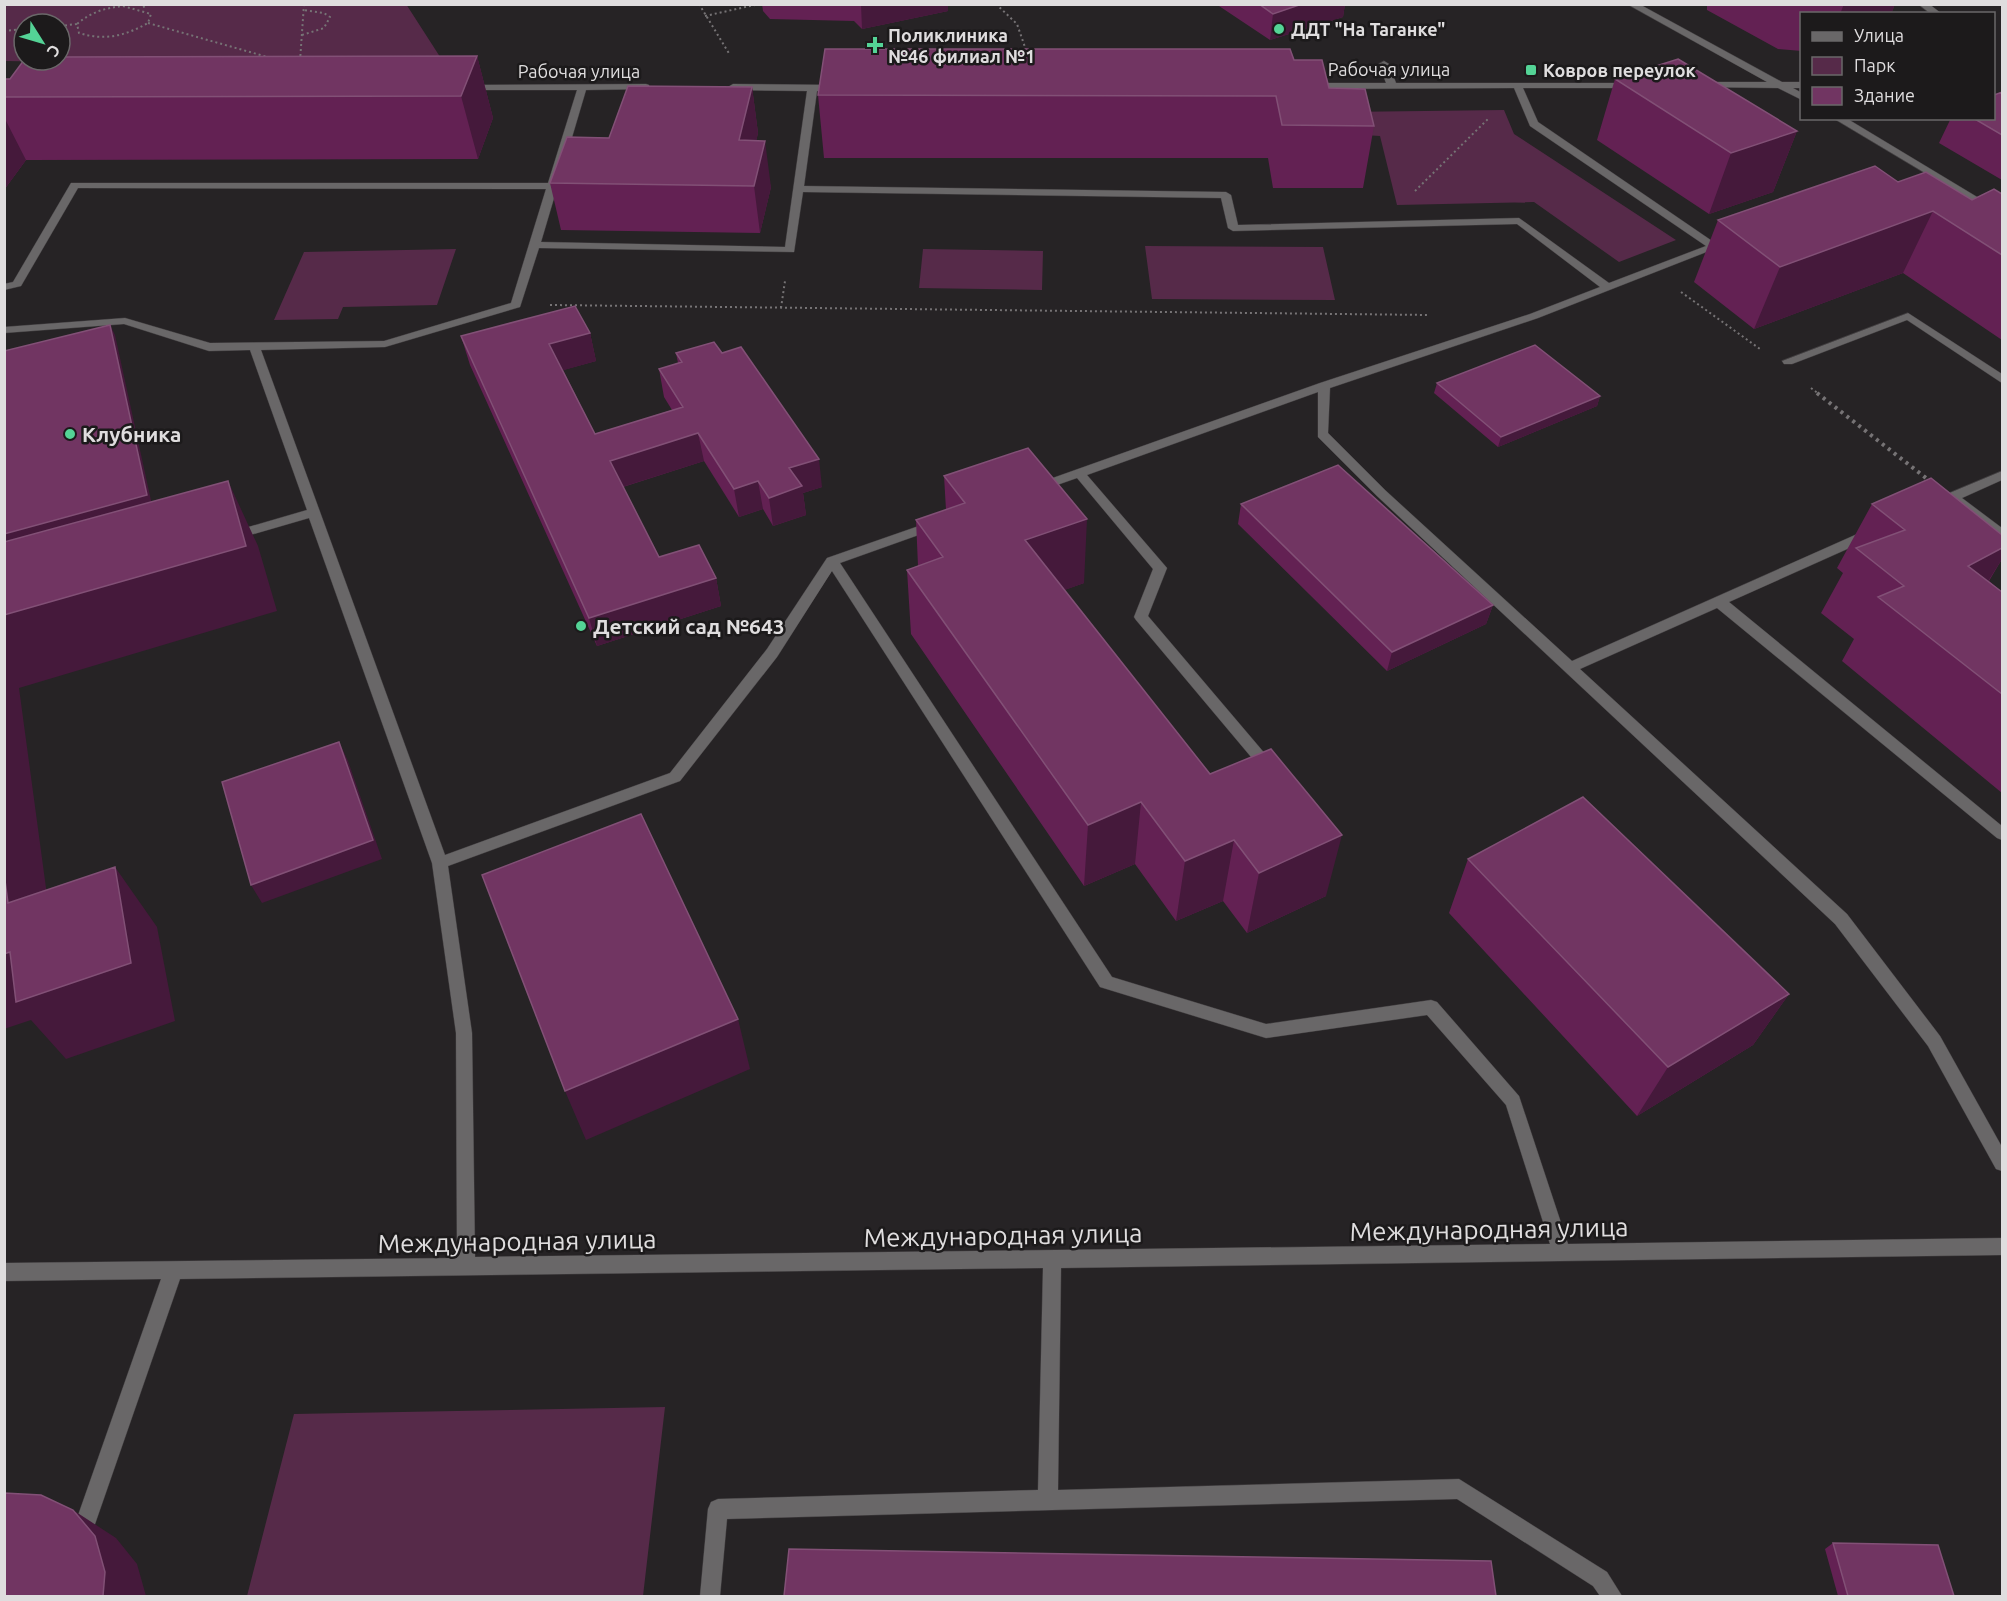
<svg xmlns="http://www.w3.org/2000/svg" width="2007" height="1601" viewBox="0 0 2007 1601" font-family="Ubuntu,sans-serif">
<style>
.green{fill:#562a49;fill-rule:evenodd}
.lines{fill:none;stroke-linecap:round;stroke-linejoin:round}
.minor-casing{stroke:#403d3f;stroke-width:1}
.path-far1{stroke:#767375;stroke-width:2;stroke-dasharray:2 3;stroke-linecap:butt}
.path{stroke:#767375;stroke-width:4;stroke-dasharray:3 4.5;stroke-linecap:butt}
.minor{fill:#696768;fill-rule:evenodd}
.wall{fill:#632153}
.shaded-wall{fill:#45193b}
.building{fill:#713562;stroke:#825076;stroke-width:1.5}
.poi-dot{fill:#54d396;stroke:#1c1a1b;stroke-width:2}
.labels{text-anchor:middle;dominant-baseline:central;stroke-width:5;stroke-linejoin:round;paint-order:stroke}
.far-poi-label{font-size:18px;font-weight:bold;fill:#dfddde;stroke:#1c1a1b;text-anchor:start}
.far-street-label{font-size:18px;fill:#dfddde;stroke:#1c1a1b}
.poi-label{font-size:21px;font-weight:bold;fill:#dfddde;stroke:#1c1a1b;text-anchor:start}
.near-street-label{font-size:26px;fill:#dfddde;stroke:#1c1a1b}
</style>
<rect width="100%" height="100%" fill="#262325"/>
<path class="green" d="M406,4l38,59 -145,3 -294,-5v-56zM24,24h36v36h-36z
M1504,110l10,24 162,106 -57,22 -85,-60 -137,3 -17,-69 -33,-2 -4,-22z
M1145,246l178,1 12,53 -183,-1z
M456,249l-19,56 -94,2 -5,12 -64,1 30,-68z
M923,249l120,2 -1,39 -123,-2z
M665,1407l-22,189h-396l47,-182z"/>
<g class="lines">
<defs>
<path id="minor" d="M1627,4h12l143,78h20v6h-9l9,5v7l-24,-12 -79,-1 -2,-2 5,-3h65z
M1918,4h11l13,10h-11z
M1384,61l5,3 7,19h240l2,2 -5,3h-110l15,34 177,121 12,-4 5,3 -194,76 -208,70 -2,45 57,57 187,171 292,-130h10l2,3 -2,3 -145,65 273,224v14l-5,-2 -280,-230 -137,61 267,245 93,122 62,111v24l-6,-2 -68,-123 -93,-122 -458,-428 -59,-59v-45l-231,83 80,93 -19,48 124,146 2,4 -2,4h-10l-126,-150 -2,-3 19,-48 -76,-91 -40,14 -6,-4 2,-3 287,-102 210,-69 70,-27 -83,-63 -284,7 -5,-3 -7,-30 -418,-6 -9,60 -255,-4 -19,59 -135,40 -124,3 184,505 225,-82 97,-124 60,-91 109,-38 5,1 1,3 -1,3 -101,36 272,414 154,47 165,-24 6,2 82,94 49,148 434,-6v17l-941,13 -3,222 401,-11 148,93 15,24h-22l-7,-10 -136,-87 -730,20 -7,77h-20l8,-87 3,-7 7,-3 320,-9 5,-222 -863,11 -85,245 -3,7 -7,3 -7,-3 -3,-7 86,-245 -157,2v-18l453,-5 -1,-225 -24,-170 -123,-345 -76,22 -7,-4 2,-3 79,-23 -57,-160 -41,1 -85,-27 -120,9v-6l121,-9 85,25 174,-2 127,-38 35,-114 -468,-1 -57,98 -17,4v-6l9,-2 58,-99h477l29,-93h-111l-3,-1v-4l183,-1 3,1v4l-63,1 -45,152 244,5 22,-156 -74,-1 -5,-3 5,-3 105,1 3,1v4l-24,1 -13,95 422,6 5,3 7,30 281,-7 90,65 97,-37 -176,-120 -16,-38 -205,1 -5,-3 5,-3h77l-7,-19zM832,571l268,416 166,51 161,-23 79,90 44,139 -1075,13 -3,-224 -24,-167 232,-85 97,-124z
M1833,118h13l156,94v7z
M1908,313l94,61v9l-95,-63 -115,44h-8l-2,-3z
M2002,471v9l-40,18 40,30v10l-56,-41 1,-3z"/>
</defs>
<use href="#minor" class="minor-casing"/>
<path class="path-far1" d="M699,4l31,51
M996,4l21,20 10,29
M123,6l28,8 -3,9c-23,13 -44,18 -69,10l-2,-9c14,-12 28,-16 46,-18z
M143,7l7,-3
M705,16l54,-12
M148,23l123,35
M60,26l17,-2
M4,31l20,-2
M302,35l22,-7 6,-11 -6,-4 -21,-3
M300,61l4,-57
M1415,191l74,-73
M1681,292l79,57
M550,305l878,10
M781,308l4,-27
M1811,388l8,6"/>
<path class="path" d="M1817,393l109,85"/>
<use href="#minor" class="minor"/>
</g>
<path class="wall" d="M762,4h186v7l-86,18 -8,-8 -84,-2 -7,-8z
M1216,4h129l-2,13 -73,23z
M1707,4h188l-4,10h-89v37l-24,-2 -71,-39z
M477,56l16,62 -15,41 -452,1 -22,30v-111z
M1294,60l35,28 45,38 -11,62h-90l-5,-30h-444l-6,-63z
M1615,79l182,52 -24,61 -64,22 -112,-74z
M752,87l6,46 -2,8 15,46 -11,46 -199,-3 -11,-47 59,-45z
M2002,92v88l-63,-37 12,-25h43z
M1898,182l74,18 30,-6v146l-99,-67 -149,56 -60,-47 24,-62z
M590,333l6,28 -33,9 32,64 77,-24 -8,-13 -5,-28 19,-6 -2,-10h46l100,134 -19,6 3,22 -33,11 -10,-17 -24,8 -35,-56 -81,26 36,70 57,21 5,28 -124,40 -127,-281 -9,-29z
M1437,383l163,13 -3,10 -99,41 -64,-54z
M944,476l140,107 -20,7 146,184 116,122 -79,37 -24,-32 -47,20 -41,-57 -51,22 -173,-252 -4,-64 11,-4 -2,-46 30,-10z
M1241,504l252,101 -7,19 -99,47 -149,-147z
M1872,504l130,31v24l-13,22 13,11v201l-160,-132 12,-22 -33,-26 22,-40 -6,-5z
M1468,859l321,135 -36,51 -116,71 -188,-203z
M1833,1543l121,53h-116l-13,-47z"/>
<path class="shaded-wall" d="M861,4h87v7l-86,18z
M1302,4h43l-2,13 -73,23 3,-26z
M1844,4h51l-4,10h-51z
M477,56l16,62 -15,41 -17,-63z
M752,87l6,46 -12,54 -7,-47z
M4,117l22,43 -22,30z
M1797,131l-24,61 -64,22 22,-61z
M765,141l6,46 -11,46 -6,-47z
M1933,211l-30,62 -149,56 26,-62z
M110,325l5,10 37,170 -148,41v-12z
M590,333l6,28 -39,11 -8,-28z
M1600,396l-3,10 -99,41 3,-10z
M698,433l6,28 -88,28 -6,-28z
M819,459l3,28 -19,6 3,22 -33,11 -4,-28 20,-30z
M228,481l30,65 19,65 -258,77 37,274 -48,-59 -4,-30v-258z
M758,481l5,28 -24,8 -5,-28z
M1087,519l-3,64 -60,22 1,-65z
M2002,548v11l-30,48 -4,-41z
M716,578l5,28 -124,40 -8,-28z
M1493,605l-7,19 -99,47 5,-19z
M339,742l9,19 34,98 -120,44 -11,-18z
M1141,802l-6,62 -51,22 4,-61z
M1342,835l-16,61 -79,37 12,-60z
M1234,840l-11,61 -47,20 9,-60z
M115,867l42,60 18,94 -109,38 -35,-39 -27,9v-75z
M1789,994l-36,51 -116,71 31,-49z
M738,1019l12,50 -164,71 -21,-49z
M73,1510l43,28 21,26 9,32h-43z"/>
<path class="building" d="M1259,4h43l-29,10z
M825,49h465l4,11h28l7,28 36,1 9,37 -92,-1 -6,-29 -458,-1z
M477,56l-16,40 -457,1v-18h6l14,-19h36v-3z
M1678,59l119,72 -66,22 -116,-74z
M628,86l124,1 -13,53 26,1 -11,45 -204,-3 17,-46 42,1z
M2002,92v43l-29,-17h21v-23z
M1875,166l23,16 28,-10 46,28 22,-11 8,5v61l-69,-44 -153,56 -62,-47z
M575,306l15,27 -41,11 46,90 88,-27 -24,-38 23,-7 -6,-9 38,-11 8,11 19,-6 78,112 -30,9 13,18 -33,12 -11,-17 -24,8 -36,-56 -88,28 49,96 40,-12 17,33 -127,40 -128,-282z
M110,325l37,170 -143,39v-183z
M1535,345l65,51 -99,41 -64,-54z
M1028,448l59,71 -62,21 185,234 61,-25 71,86 -83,38 -25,-33 -49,21 -44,-59 -53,23 -181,-255 36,-13 -27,-37 49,-17 -21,-27z
M1338,465l155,140 -101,47 -151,-148z
M1931,478l71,57v13l-34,18 34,26v102l-124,-97 26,-11 -48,-38 49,-18 -33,-26z
M228,481l18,65 -242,69v-73z
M339,742l34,98 -122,45 -29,-103z
M1583,797l206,197 -121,73 -200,-208z
M641,814l97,205 -173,72 -83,-216z
M115,867l16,96 -115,39 -6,-50 -6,2v-81l4,30z
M4,1493l37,2 32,15 22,26 10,36 -2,24h-99z
M1833,1543l105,2 16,51h-106z
M789,1549l702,12 5,35h-712z"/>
<g class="poi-dot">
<circle cx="1279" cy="29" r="6"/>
<path d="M872 36h6v6h6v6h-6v6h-6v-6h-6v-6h6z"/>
<rect x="1525" y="64" width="12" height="12" rx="3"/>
<circle cx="70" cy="434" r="6"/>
<circle cx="581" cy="626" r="6"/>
</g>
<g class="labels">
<g class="far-poi-label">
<text x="1291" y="29">ДДТ "На Таганке"</text>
<text x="888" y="35">Поликлиника<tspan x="888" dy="21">№46 филиал №1</tspan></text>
<text x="1543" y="70">Ковров переулок</text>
</g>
<g class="far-street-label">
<text x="1389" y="69">Рабочая улица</text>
<text x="579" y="71">Рабочая улица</text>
</g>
<g class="poi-label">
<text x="82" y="434">Клубника</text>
<text x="593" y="626">Детский сад №643</text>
</g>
<g class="near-street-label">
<text transform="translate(1489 1229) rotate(-1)">Международная улица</text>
<text transform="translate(1003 1235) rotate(-1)">Международная улица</text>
<text transform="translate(517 1241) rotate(-1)">Международная улица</text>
</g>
</g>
<rect width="2007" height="1601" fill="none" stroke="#dfddde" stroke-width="12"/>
<rect x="1800" y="12" width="195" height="108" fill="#1c1a1b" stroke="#6a6869" stroke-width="1.5"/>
<rect x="1812" y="32" width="30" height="9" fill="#696768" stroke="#6a6869" stroke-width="1.5"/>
<text x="1854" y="42" font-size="18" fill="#dfddde">Улица</text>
<rect x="1812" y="57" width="30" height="18" fill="#562a49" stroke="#6a6869" stroke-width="1.5"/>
<text x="1854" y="72" font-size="18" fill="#dfddde">Парк</text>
<rect x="1812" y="87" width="30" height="18" fill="#713562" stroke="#6a6869" stroke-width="1.5"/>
<text x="1854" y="102" font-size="18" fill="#dfddde">Здание</text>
<g transform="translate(42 42) rotate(127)"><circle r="28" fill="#1c1a1b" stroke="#6a6869" stroke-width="1.5"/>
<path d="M0-4.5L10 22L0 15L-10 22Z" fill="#54d396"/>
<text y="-9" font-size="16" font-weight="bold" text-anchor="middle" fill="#dfddde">С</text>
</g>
</svg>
